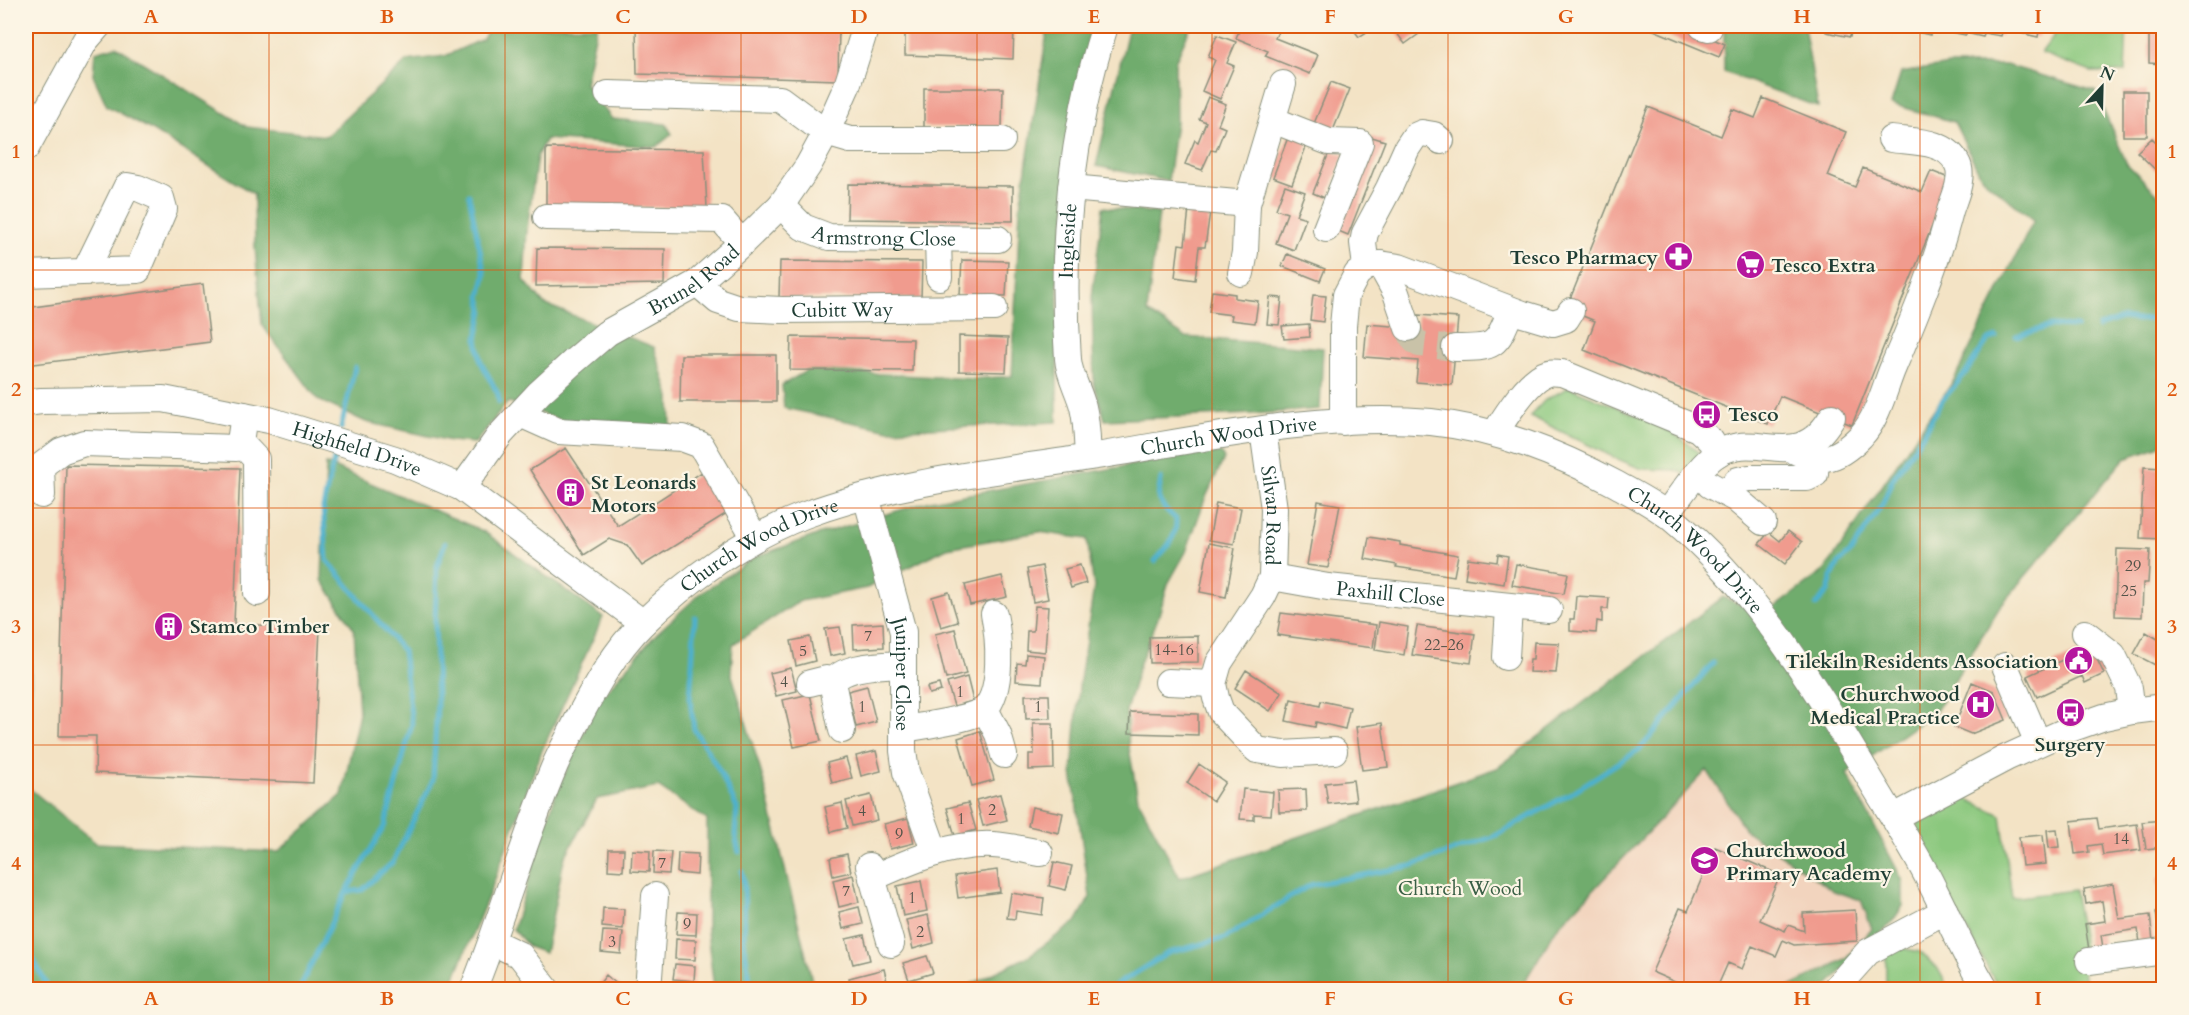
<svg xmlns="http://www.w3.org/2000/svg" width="2189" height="1015" viewBox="0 0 2189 1015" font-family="Cardo,serif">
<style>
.built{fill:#f2d4be}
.green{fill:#8bc87e;stroke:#558259;stroke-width:1.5}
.forest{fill:#70ac6d;stroke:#487450;stroke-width:1.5}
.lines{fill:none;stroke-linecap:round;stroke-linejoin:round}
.stream{stroke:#4eb1cd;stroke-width:5}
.building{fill:#f09b8e}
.minor-tunnel{stroke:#c9c2a8;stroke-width:26;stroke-dasharray:26 13;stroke-linecap:butt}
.minor-casing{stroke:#89907c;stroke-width:28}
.minor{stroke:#fff;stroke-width:26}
.grid{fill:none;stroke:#de580e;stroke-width:1.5;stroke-opacity:0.55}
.labels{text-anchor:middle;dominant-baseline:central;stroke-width:4.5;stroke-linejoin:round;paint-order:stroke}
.number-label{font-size:16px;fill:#53544a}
.street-label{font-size:20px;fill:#1f3d34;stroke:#fcf5e5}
.poi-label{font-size:20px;font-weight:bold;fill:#1f3d34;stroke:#fcf5e5;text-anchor:start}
.park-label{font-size:20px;fill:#3a6046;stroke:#fcf5e5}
.neatline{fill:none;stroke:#de580e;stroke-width:2}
.grid-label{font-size:20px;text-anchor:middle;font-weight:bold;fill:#de580e}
</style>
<rect width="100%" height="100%" fill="#fcf5e5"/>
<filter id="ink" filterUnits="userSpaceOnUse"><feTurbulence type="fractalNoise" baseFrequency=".0167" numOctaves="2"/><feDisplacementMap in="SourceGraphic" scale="12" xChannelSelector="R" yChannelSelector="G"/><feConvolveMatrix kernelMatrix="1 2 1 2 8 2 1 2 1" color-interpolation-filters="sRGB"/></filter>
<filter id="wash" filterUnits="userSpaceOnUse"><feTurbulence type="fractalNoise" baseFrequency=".008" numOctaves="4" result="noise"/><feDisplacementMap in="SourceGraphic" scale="24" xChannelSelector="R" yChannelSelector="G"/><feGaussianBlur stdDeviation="1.35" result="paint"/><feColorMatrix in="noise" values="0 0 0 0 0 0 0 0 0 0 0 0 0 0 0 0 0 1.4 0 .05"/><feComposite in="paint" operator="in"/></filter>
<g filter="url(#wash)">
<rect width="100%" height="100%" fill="#f3e3c5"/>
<path class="built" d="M1707,769l39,62 88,60 27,9 12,29 -28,30 -59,30 -266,1 36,-61z"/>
<path class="green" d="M2061,26h66l-2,46h-34l-50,-19z
M1569,387c42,19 102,37 134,69l-15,19 -13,-5 -33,-1 -27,-11 -85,-42 15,-16z
M1957,794l44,21 11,83 62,-8 12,68 -4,7 3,19 7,5h-93l-48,-89 -32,-65 -2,-8 3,-11z
M1896,947l24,5 18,17 11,20h-63v-36z"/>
<path class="forest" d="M490,26h107l-12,58 27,35 54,5 6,10 -16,13 -110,-8 -9,17 -10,74 -3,50 20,24 110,43 16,50 1,33 -104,-8 -59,-20 -33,41 -24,-2 -85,-19 -48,-22 -56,-75 -7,-78 -1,-53 -106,-66 -41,-22 -14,-31 2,-23 21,-6 131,81 79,9 81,-75 38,-5 38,-17z
M1048,26h52l-42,233 -1,163 -168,8 -105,-22 -2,-23 26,-15 165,9 39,-3 8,-169z
M1129,26h62l-16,36 1,60 -8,59 -72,-15z
M1724,26h80l14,81 -94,-35z
M1949,65h57l89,26 32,73 36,35v246l-38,13 -124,147 -66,107 -88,62 56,107v25l-11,16 -68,67h-38l59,-30 27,-30 -11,-29 -27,-9 -88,-60 -39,-61 -151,159 -36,60h-559l66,-32 49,-35 14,-25 -18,-124 7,-86 15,-100 -7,-48 -48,-7 -92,16 -80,40 -67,13 -67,43 -2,28 33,110 50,207h-100l-7,-58v-111l-49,-33 -61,12 -33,60 -19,94 -16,-6 -16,-18 43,-136 42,-92 58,-67 45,-41 54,-36 62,-22 113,-34 274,-49 17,1 3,6 -19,40 -19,53 -18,32 -10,34 -18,45 -14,48 3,37 9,51 42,79 317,-110 226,-171 41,18 61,-45 129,-190 80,-160 -52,-42 -28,-56 -63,-18 10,-31z
M1103,207l56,6 -12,99 38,25 138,11 -3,61 -67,5 -148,6 -11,-36 -2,-87z
M326,464l157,67 120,86 -63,138 -48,132 -42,102h-424v-403l6,-1 -3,203 67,55 182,9 64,-57 17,-82 -5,-84 -32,-49z"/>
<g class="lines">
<path class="stream" d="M469,195l16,80 -5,22 3,12 -6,30 4,23 17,32 1,8
M2098,327l24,-9 16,2 14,-1 12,-7
M2016,336l35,-10 26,1
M341,428l14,-61
M1155,561c12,-13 22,-24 21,-42l-11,-10 -7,-12 3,-18
M1816,605l12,-13 4,-16 7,-13 12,-11 32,-49 9,-23 30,-44 19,-34 23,-27 24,-35 8,-3
M695,617l-5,82 4,30 24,39 19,40 -2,27 4,17
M742,871c4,21 2,41 2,62 0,19 4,38 8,57
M346,892l16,-2 31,-28 40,-82 4,-76 -2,-83 2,-55 8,-23
M26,945l23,45
M299,990l47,-98 39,-67 27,-101 -9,-73 -76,-91 -4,-53 12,-52
M1108,990l60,-37 57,-15 85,-53 101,-19 84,-30 76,-43 69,-44 73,-86"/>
</g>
<g id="blocks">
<path class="building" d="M636,26h203l-1,54 -201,-6z
M905,26l109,1 -1,32 -108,-4z
M1241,26h21l16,6 -3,6 43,17 -8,19 -45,-18 3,-5 -32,-13z
M1351,26h25l-17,11z
M1396,26h34l-25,18 -12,-16z
M1644,26h36l45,18 -6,13z
M1827,26h25l-2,11 -24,-5z
M1878,26h33l-2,7z
M1915,26h53l-2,9 -35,-7 -1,7 -17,-4z
M1972,26h68l-2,11 -35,-8 -2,7 -17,-3 -1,4 -13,-3z
M2149,26h14v38l-14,-1z
M1217,35l19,7 -9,21 7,3 -14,33 -18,-8 13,-31 -7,-3z
M1331,82l19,7 -18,44 -19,-7z
M924,88h79l-1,39h-78z
M2123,91h24v45h-24z
M1208,97l18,7 -8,21 7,3 -9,23 -5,-1 -9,20 -17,-6 10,-24 3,2 8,-20 -7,-3z
M1763,98l83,34 -18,44 27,11 8,-19 59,24 9,-21 20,8 -99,246 -72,-29 -12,28 -184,-74 11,-29 -29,-12 82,-202 73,29 11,-27 23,9z
M1290,132l19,7 -17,45 -19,-7z
M1372,137l13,4 -37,94 -12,-5z
M2152,138l11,11v28l-26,-25z
M546,148l158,2 3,58 -161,-2z
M1330,150l14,5 -17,44 -14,-6z
M848,184l165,2v35l-166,-2z
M1285,185l20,7 -9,23 10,3 -12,32 -18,-7 11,-30 -11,-4z
M1189,209l21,3 -5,35h-6l-4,33 -20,-3 4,-33 6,1z
M537,248l128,1 -1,35 -128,2z
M1287,254l38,15 -5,12 -38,-15z
M962,260l46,1 -2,35 -46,-1z
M780,261l142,1 -1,37 -142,-1z
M203,284l7,58 -184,23v-57z
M1212,291l23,3v4l23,3 -3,22 -24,-3 1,-5 -23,-3z
M1313,295l13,1 -3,26 -13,-2z
M1270,297l12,1 -3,27 -12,-1z
M1418,315l40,3 -6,67 -36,-3 2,-21 -54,-4 3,-33 50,4z
M1309,324l1,13 -26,2 -2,-13z
M959,336l49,2 -2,34 -47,-1z
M791,337l122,2 -1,32 -122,-1z
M681,355h95v47h-96z
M566,448l52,78 84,-54 25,41 -85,53 -15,-21 -18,-6 -25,16 -54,-85z
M66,465l174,3 -6,156 86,4 -7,155 -218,-10 1,-37h-37z
M2144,467l19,1 -1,71 -22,-1z
M1318,501l22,4 -12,63 -21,-3z
M1216,503l25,5 -7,36 -25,-4z
M1788,531l14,11 -17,22 -26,-20 10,-12 11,9z
M1369,537l31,5v3l58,10 -4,21 -58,-9 1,-2 -32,-6z
M1209,543l26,5 -9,49 -26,-5z
M2117,549l33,1 -2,33h-5l-1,34 -27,-1z
M1498,554l10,2 -4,28 -39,-6 3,-20 29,4z
M1516,564l52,9 -4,21 -52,-9z
M1080,565l6,18 -15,5 -6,-19z
M1042,566l6,33 -15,3 -6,-33z
M1002,576l5,21 -37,8 -5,-20z
M949,592l9,30 -17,5 -9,-30z
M1576,596l33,2 -1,11h-6v13l-5,-1 -1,12 -26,-2v-12h4z
M1035,606l13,1 -3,45 -19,-2 1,-19h6z
M1281,613l95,12 -3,23 -96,-13z
M1379,622l29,5 -4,28 -29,-5z
M883,623l1,24 -30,2 -1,-24z
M1417,626l58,8 -4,29 -59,-8z
M840,627l5,26 -15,3 -5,-27z
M955,629l11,45 -20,5 -11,-45z
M2146,632l17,10v27l-29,-15z
M1198,636v26l-48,1 -1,-26z
M810,637l5,24 -19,5 -5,-25z
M1534,642l25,1 -3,30 -27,-1 1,-13h3z
M2091,647l13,27 -19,9 -3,-7 -45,21 -10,-21z
M1026,654l18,2 -2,27 -26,-2 1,-18 8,1z
M791,668l6,23 -21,5 -6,-23z
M1246,670l36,23 -12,18 -35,-23z
M967,677l6,24 -19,5 -7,-23z
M1972,682l22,9 12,29 -35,14 -17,-7z
M939,684l2,7 -12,3 -2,-7z
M867,686l9,36 -20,5 -8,-36z
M810,694l11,47 -27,6 -11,-47z
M1025,695h24l1,23 -24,1z
M1291,699l29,7 1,-5 29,6 -5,22 -29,-7 -1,5 -29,-6z
M1130,712l68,2v21l-69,-2z
M1033,723h20l1,46 -25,1v-16h5z
M1382,723l6,44 -26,3 -6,-43z
M980,731l14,49 -22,6 -14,-48z
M876,751l5,20 -20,5 -5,-20z
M846,758l6,20 -20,5 -5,-20z
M1199,764l26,18 -12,19 -26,-18z
M1353,780l3,21 -28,3 -3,-21z
M1243,789l30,3 -2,23 -17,-1v6l-14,-1z
M1306,789l1,22 -28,1 -1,-22z
M1000,794l7,26 -24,6 -7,-26z
M871,795l6,25 -25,6 -6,-25z
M842,803l5,25 -16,4 -6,-25z
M968,803l8,27 -21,6 -8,-28z
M1032,807l31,6 -4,20 -31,-7z
M908,818l6,25 -24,6 -6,-25z
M2097,818l2,11 38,-5 4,26 -38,5 -2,-11 -13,2 1,6 -14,2 -4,-33z
M2163,820v27l-17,2 -4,-27z
M2057,829l2,18 -10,1 -2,-18z
M2043,835l3,29 -24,2 -3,-29z
M1715,847l65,28 -20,45 25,11 3,-6 16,6 -1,-18 52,-3 2,31 -63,4 -11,-5 -7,16 -24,-10 -10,23 -14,-6 -12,27h-23l-41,-18 28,-64 8,3z
M609,849h15l-1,22 -15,-1z
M632,850l18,1 -1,21 -18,-1z
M654,851l17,1 -2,22 -16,-1z
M678,853l20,1 -1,21 -20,-2z
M847,854l4,18 -18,4 -3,-18z
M1054,862l18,4 -6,24 -17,-4z
M997,870l3,22 -42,6 -3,-22z
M853,875l6,27 -20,5 -6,-27z
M2163,877v15l-4,1 -2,-15z
M921,881l6,30 -24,5 -6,-30z
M2113,884l6,35 31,-4 3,26 -13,2 -2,-14 -37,6 2,13 -14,2 -4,-26 20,-3 -3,-20 -16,3 -2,-15z
M1011,893l33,5 -2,17 -26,-4 -1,8 -8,-1z
M859,907l4,17 -20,5 -4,-17z
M603,908l21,1 -1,20 -21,-2z
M2163,911v27l-3,1 -4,-27z
M678,912l19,1 -1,22 -20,-1z
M928,915l6,28 -21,6 -7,-29z
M603,931l20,1 -2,22 -20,-2z
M864,935l6,25 -17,4 -7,-25z
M676,939l20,1 -1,20 -20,-1z
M927,956l6,17 -24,7 -6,-17z
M675,964l20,2 -1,15 -21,-2z
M884,969l5,21h-37l-3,-12z
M606,975l18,15h-24l-3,-3z
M673,982l21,1 -1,7h-21z"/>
</g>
</g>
<g filter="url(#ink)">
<use href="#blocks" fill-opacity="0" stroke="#89907c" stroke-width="1.5"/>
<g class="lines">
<path class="minor-tunnel" d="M1408,328l6,12 5,4 36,4"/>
<defs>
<g id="minor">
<path d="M1702,26l7,2"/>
<path d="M608,94l172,5 46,34 24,7h152"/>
<path d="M1273,120l56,22 31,1 -34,86"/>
<path d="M26,148l59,-107 13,-15"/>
<path d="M1071,188l176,16"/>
<path id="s1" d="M781,205l22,22 26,10 169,2"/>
<path d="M546,217l176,3 20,23"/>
<path d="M938,238l1,39"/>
<path d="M1380,264l16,29 12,35"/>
<path d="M1366,267l14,-3 19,3 124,47 30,9 13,-4 5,-8"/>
<path d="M1241,273l4,-21 2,-48 36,-120"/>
<path d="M26,274l112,-4 26,-61 -3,-11 -23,-10 -11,-2 -42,86"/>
<path id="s2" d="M697,283l21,18 21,7 43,2 212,-2"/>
<path d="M1455,348c41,0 41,-1 56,-38"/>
<path id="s3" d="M26,403l15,-2 122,-2 106,21 126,39 67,29 181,135"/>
<path d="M520,414l38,17 124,7 19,7 54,93"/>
<path d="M1343,422v-96l3,-31 11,-21 9,-7 -3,-24 2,-10 24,-45 18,-40 8,-12 7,-3 12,2 7,6"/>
<path id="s4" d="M1263,430l11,79 -2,68 -9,19 -44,67 -6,21 3,14 5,14 36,38 26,4 51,-3"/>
<path d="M1495,433c10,-16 34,-55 53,-60 4,-1 10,0 14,0l136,56 13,12 6,13"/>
<path d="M240,442l16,17 1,134"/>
<path d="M1789,448c32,16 46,14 72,-12 16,-17 23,-46 31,-66 22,-52 44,-104 58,-159 3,-10 8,-20 9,-30 1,-6 1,-13 -2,-18 -11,-23 -44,-21 -66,-24"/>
<path id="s5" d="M1088,457c-1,-16 -1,-34 -5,-50 -4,-16 -14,-32 -15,-48 -8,-111 3,-227 37,-333"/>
<path d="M1710,485l26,14 27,23"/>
<path id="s6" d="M462,488l38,-53 39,-42 34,-31 34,-29 90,-50 45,-40 39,-38 27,-39 18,-33 21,-47 19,-60"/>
<path d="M1725,493l13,-13 11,-2h58l8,-4 1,-14"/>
<path d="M42,495l-1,-29 20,-15 23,-8 152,5 4,-6 4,-27"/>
<path id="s7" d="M866,496l37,136v119l3,21 29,81"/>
<path d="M1666,514c13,-16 34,-50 51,-60 41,-26 80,22 115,-37"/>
<path id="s8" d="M1272,577l56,10 221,23"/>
<path d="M2085,633l28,22 16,33 3,23"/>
<path d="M1506,657l3,-49"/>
<path d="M2005,666l33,77"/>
<path d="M1168,682l45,2"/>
<path d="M810,683l16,-4 7,1"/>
<path d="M985,709l13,25 6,21"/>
<path d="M903,729c15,-2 73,-11 82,-20 18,-19 14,-71 9,-95"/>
<path d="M842,730l-9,-43c0,-22 53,-22 70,-23"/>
<path d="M1894,817l112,-59 64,-29 34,-12 28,-6 32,-4"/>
<path d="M869,866l22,78"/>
<path d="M872,878c38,-17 79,-35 121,-33 16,1 32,5 47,8"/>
<path d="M492,942l28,13 27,35"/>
<path d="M2089,961l75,-10"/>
<path id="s9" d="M473,990c30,-74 51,-152 82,-225 7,-16 16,-31 23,-46 18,-34 37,-68 64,-95 46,-45 103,-86 163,-109 91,-34 190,-43 285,-58 108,-17 231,-45 341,-35 67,7 127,31 185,62 18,10 38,20 54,33 80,66 137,157 190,245 21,36 44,71 64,108 21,39 38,81 62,120"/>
<path d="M648,990l7,-94"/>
<path d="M1834,990l34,-38 77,-41"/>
</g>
</defs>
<use href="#minor" class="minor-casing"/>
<use href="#minor" class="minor"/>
</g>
</g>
<path class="grid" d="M269,26v964M505,26v964M741,26v964M977,26v964M1212,26v964M1448,26v964M1684,26v964M1920,26v964M26,270h2138M26,508h2138M26,745h2138"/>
<defs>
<symbol id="pharmacy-disc" viewBox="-11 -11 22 22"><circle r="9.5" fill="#b5179e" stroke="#fcf5e5"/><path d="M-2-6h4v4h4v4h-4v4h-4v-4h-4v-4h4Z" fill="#fff"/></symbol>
<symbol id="supermarket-disc" viewBox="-11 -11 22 22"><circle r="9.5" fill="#b5179e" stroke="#fcf5e5"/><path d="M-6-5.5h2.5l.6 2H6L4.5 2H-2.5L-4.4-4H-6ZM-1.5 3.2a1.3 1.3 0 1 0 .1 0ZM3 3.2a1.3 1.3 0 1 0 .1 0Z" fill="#fff"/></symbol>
<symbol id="bus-disc" viewBox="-11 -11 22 22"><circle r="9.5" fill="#b5179e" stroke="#fcf5e5"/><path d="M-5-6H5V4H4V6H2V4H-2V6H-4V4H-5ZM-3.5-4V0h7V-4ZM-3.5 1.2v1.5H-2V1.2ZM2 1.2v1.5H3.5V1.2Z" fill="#fff"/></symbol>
<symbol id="building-disc" viewBox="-11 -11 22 22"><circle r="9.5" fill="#b5179e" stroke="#fcf5e5"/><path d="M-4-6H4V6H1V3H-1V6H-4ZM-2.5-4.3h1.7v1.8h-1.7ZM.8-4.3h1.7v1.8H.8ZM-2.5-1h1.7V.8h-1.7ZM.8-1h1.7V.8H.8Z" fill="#fff"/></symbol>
<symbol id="civic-disc" viewBox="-11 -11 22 22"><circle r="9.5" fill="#b5179e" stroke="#fcf5e5"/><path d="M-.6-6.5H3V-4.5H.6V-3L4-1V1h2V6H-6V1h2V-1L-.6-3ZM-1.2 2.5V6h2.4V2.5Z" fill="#fff"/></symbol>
<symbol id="hospital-disc" viewBox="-11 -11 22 22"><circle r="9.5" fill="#b5179e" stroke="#fcf5e5"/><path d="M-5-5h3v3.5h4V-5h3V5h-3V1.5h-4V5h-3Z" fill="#fff"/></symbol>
<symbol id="school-disc" viewBox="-11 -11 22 22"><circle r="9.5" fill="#b5179e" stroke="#fcf5e5"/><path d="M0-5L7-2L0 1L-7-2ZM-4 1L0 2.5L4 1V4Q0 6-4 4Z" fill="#fff"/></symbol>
</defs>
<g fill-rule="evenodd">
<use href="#pharmacy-disc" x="1662" y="240" width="33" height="33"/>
<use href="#supermarket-disc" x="1734" y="248" width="33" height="33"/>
<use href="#bus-disc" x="1690" y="398" width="33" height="33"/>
<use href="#building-disc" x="554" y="476" width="33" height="33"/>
<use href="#building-disc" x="152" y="610" width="33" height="33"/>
<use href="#civic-disc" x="2062" y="644" width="33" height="33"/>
<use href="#hospital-disc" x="1964" y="688" width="33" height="33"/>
<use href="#bus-disc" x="2054" y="696" width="33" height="33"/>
<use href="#school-disc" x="1688" y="844" width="33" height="33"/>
</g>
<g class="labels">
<g class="number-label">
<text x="2133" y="566">29</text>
<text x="2129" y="591">25</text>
<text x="868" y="636">7</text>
<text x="1444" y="645">22-26</text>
<text x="1174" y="650">14-16</text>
<text x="803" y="651">5</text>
<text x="784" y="682">4</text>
<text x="960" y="692">1</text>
<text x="862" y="707">1</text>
<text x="1038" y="707">1</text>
<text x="992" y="810">2</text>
<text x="862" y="811">4</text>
<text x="961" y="819">1</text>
<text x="899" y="834">9</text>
<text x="2121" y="839">14</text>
<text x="662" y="863">7</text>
<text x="846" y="891">7</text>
<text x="912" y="898">1</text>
<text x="687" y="924">9</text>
<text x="920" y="932">2</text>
<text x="612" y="942">3</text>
</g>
<g class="street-label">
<text stroke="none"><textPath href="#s1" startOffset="114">Armstrong Close</textPath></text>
<text stroke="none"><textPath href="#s5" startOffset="219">Ingleside</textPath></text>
<text stroke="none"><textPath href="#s6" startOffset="315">Brunel Road</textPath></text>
<text stroke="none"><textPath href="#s2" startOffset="153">Cubitt Way</textPath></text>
<text stroke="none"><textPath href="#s9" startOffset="1035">Church Wood Drive</textPath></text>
<text stroke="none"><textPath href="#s3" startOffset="338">Highfield Drive</textPath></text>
<text stroke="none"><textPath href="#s4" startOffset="86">Silvan Road</textPath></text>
<text stroke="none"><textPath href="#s9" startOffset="549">Church Wood Drive</textPath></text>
<text stroke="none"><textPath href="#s9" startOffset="1539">Church Wood Drive</textPath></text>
<text stroke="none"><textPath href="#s8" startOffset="120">Paxhill Close</textPath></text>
<text stroke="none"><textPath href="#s7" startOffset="183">Juniper Close</textPath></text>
</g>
<g class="poi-label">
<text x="1658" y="257" text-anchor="end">Tesco Pharmacy</text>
<text x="1771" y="265">Tesco Extra</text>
<text x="1728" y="414">Tesco</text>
<text x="591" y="482">St Leonards<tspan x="591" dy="23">Motors</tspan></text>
<text x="190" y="626">Stamco Timber</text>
<text x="2058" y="661" text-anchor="end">Tilekiln Residents Association</text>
<text x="1960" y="694" text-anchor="end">Churchwood<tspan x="1960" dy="23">Medical Practice</tspan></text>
<text x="2070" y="744" text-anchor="middle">Surgery</text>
<text x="1726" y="850">Churchwood<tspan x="1726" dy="23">Primary Academy</tspan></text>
</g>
<g class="park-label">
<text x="1460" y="888">Church Wood</text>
</g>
</g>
<rect width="2189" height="1015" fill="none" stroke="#fcf5e5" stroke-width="66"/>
<g transform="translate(2102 87) rotate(22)" stroke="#fcf5e5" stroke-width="4.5" paint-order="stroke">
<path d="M0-4.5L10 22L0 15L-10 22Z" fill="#1f3d34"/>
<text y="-9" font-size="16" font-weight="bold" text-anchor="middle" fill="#1f3d34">N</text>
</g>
<rect x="33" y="33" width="2123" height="949" class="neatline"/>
<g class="grid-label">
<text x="151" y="23">A</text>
<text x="387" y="23">B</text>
<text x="623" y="23">C</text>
<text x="859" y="23">D</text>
<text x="1094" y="23">E</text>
<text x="1330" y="23">F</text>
<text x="1566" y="23">G</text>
<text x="1802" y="23">H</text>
<text x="2038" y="23">I</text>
<text x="16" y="158">1</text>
<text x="2172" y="158">1</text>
<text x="16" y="396">2</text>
<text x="2172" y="396">2</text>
<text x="16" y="633">3</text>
<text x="2172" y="633">3</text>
<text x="16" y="870">4</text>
<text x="2172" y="870">4</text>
<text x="151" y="1005">A</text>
<text x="387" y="1005">B</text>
<text x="623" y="1005">C</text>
<text x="859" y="1005">D</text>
<text x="1094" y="1005">E</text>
<text x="1330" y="1005">F</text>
<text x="1566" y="1005">G</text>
<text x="1802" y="1005">H</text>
<text x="2038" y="1005">I</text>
</g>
</svg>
